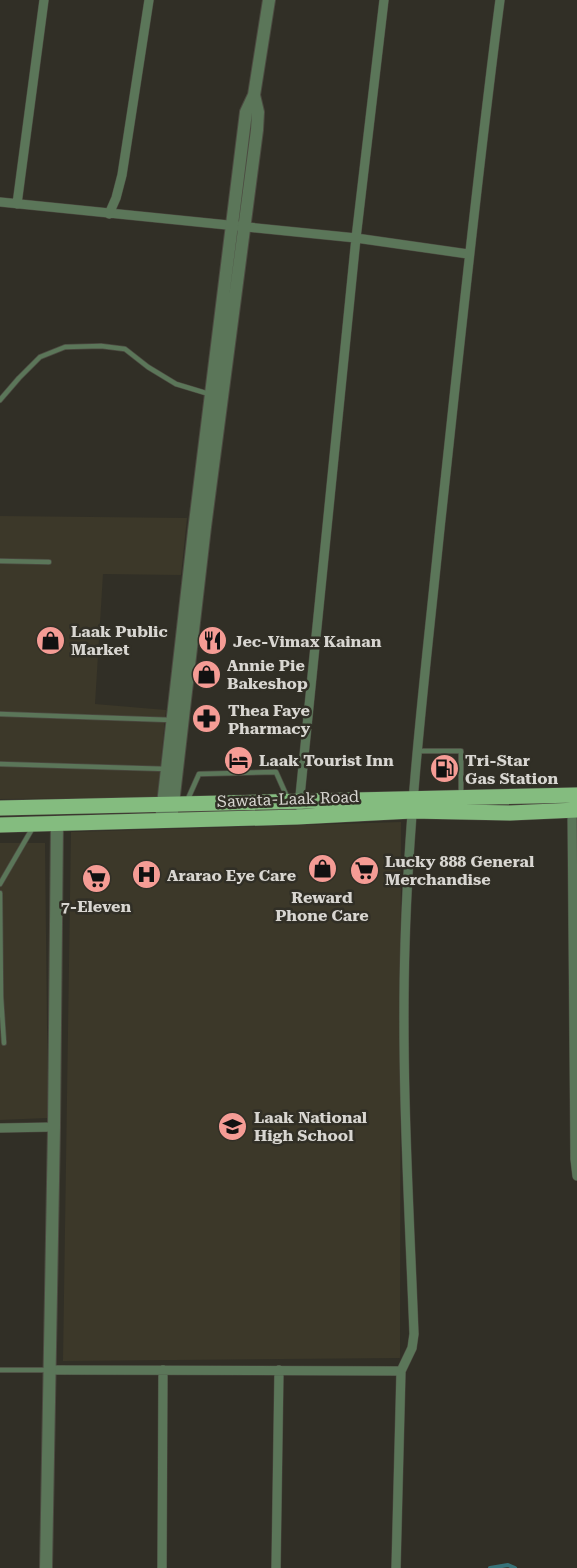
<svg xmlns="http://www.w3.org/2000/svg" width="577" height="1568" viewBox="0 0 577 1568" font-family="'Roboto Serif',serif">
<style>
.built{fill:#3c3829}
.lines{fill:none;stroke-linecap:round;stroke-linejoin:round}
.stream{stroke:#377278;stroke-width:4}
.service-casing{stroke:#4c4a41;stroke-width:6}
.minor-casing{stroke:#4c4a41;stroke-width:10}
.tertiary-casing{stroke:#4c4a41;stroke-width:14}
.primary-casing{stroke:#4c4a41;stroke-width:16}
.service{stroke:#5b7659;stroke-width:4.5}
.minor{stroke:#5b7659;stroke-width:9}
.tertiary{stroke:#5b7659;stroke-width:12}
.primary{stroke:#84bc7f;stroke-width:15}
.labels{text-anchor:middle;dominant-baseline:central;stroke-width:5;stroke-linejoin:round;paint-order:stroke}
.poi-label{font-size:16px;font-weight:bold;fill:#d8d6d1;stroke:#312f26;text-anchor:start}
.street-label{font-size:16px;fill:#d8d6d1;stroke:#312f26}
</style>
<rect width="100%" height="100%" fill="#312f26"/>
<path class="built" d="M0,516l187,2 -6,57 -78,-1 -8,130 71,6 -9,88 -157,1z
M401,822l-1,536 -337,3 8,-529z
M0,843h45l3,275 -48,2z"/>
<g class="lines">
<path class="stream" d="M490,1568l18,-3 7,3"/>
<defs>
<path id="service" d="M0,400l19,-22 21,-21 25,-10 36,-1 24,3 23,18 28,17 33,10
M0,561l49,1
M0,714l171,6
M418,751h43v44
M0,764l167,5
M187,801l12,-27 77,-2 12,27
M0,884l32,-55
M0,893l1,104 3,46
M0,1370h48"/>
<path id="minor" d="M0,202l356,36 112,16
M17,204l27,-204
M109,214l7,-16 6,-23 27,-175
M299,806l57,-568 28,-238
M572,806l3,353 2,17
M0,1128l54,-1
M50,1370l351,1
M162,1568l1,-198
M276,1568l3,-198
M396,1568l5,-197 11,-23 2,-14c-5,-130 -13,-260 -9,-390 4,-140 21,-278 35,-416 19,-176 37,-352 60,-528"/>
<path id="tertiary" d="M162,813l32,-282 52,-419 8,-17 15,-95
M171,821l34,-294 52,-397 1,-18 -4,-17
M46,1568l8,-441 3,-304"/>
<path id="primary" d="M0,808l577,-13
M0,825l297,-8 115,-6 98,2 67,-3"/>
</defs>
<use href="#service" class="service-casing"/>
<use href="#minor" class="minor-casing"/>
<use href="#tertiary" class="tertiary-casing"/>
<use href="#primary" class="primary-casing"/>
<use href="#service" class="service"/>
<use href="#minor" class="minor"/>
<use href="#tertiary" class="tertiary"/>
<use href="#primary" class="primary"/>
</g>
<defs>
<symbol id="shop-disc" viewBox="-11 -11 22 22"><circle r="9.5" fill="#f59c95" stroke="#312f26"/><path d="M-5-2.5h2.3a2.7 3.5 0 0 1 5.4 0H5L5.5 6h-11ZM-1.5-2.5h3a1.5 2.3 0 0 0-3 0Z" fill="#111"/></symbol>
<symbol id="restaurant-disc" viewBox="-11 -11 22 22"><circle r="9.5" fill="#f59c95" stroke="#312f26"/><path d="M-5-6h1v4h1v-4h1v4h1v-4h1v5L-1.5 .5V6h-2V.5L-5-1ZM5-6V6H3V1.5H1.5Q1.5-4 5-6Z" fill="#111"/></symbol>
<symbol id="pharmacy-disc" viewBox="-11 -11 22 22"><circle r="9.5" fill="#f59c95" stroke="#312f26"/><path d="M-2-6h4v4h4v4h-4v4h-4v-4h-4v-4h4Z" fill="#111"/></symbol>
<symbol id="hotel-disc" viewBox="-11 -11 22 22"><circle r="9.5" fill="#f59c95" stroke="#312f26"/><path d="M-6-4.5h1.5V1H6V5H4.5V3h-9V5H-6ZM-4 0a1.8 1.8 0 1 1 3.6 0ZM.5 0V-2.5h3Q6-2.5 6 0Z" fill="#111"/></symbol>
<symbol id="fuel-disc" viewBox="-11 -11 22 22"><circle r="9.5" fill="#f59c95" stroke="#312f26"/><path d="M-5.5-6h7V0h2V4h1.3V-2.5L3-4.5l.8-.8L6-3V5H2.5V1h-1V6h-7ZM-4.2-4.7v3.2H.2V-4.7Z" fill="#111"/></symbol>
<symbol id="supermarket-disc" viewBox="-11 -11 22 22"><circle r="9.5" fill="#f59c95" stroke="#312f26"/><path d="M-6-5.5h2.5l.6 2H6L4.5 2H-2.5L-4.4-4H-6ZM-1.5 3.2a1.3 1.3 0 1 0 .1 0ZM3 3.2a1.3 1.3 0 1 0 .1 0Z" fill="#111"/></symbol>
<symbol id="hospital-disc" viewBox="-11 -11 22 22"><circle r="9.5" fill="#f59c95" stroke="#312f26"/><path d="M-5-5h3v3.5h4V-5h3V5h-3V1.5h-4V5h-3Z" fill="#111"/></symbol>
<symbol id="school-disc" viewBox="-11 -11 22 22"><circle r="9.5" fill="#f59c95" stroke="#312f26"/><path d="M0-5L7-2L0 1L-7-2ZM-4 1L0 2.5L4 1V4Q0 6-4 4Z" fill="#111"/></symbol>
</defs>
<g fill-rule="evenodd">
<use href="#shop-disc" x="34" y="624" width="33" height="33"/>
<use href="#restaurant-disc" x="196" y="624" width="33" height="33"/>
<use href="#shop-disc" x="190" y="658" width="33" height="33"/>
<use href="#pharmacy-disc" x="190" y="702" width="33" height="33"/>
<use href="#hotel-disc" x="222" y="744" width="33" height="33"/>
<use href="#fuel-disc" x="428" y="752" width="33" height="33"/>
<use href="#shop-disc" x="306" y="852" width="33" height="33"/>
<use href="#supermarket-disc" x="348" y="854" width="33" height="33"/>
<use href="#hospital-disc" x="130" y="858" width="33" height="33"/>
<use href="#supermarket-disc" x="80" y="862" width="33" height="33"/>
<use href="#school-disc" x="216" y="1110" width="33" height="33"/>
</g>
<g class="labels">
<g class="poi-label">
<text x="71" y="631">Laak Public<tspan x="71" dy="18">Market</tspan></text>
<text x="233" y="641">Jec-Vimax Kainan</text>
<text x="227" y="665">Annie Pie<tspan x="227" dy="18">Bakeshop</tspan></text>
<text x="228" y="710">Thea Faye<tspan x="228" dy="18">Pharmacy</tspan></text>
<text x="259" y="760">Laak Tourist Inn</text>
<text x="465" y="760">Tri-Star<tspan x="465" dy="18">Gas Station</tspan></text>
<text x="385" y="861">Lucky 888 General<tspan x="385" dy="18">Merchandise</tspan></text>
<text x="167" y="875">Ararao Eye Care</text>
<text x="322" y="897" text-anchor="middle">Reward<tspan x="322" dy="18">Phone Care</tspan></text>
<text x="96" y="906" text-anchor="middle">7-Eleven</text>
<text x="254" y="1117">Laak National<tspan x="254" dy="18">High School</tspan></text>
</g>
<g class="street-label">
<text transform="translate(288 799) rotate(-2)">Sawata-Laak Road</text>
</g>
</g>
</svg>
